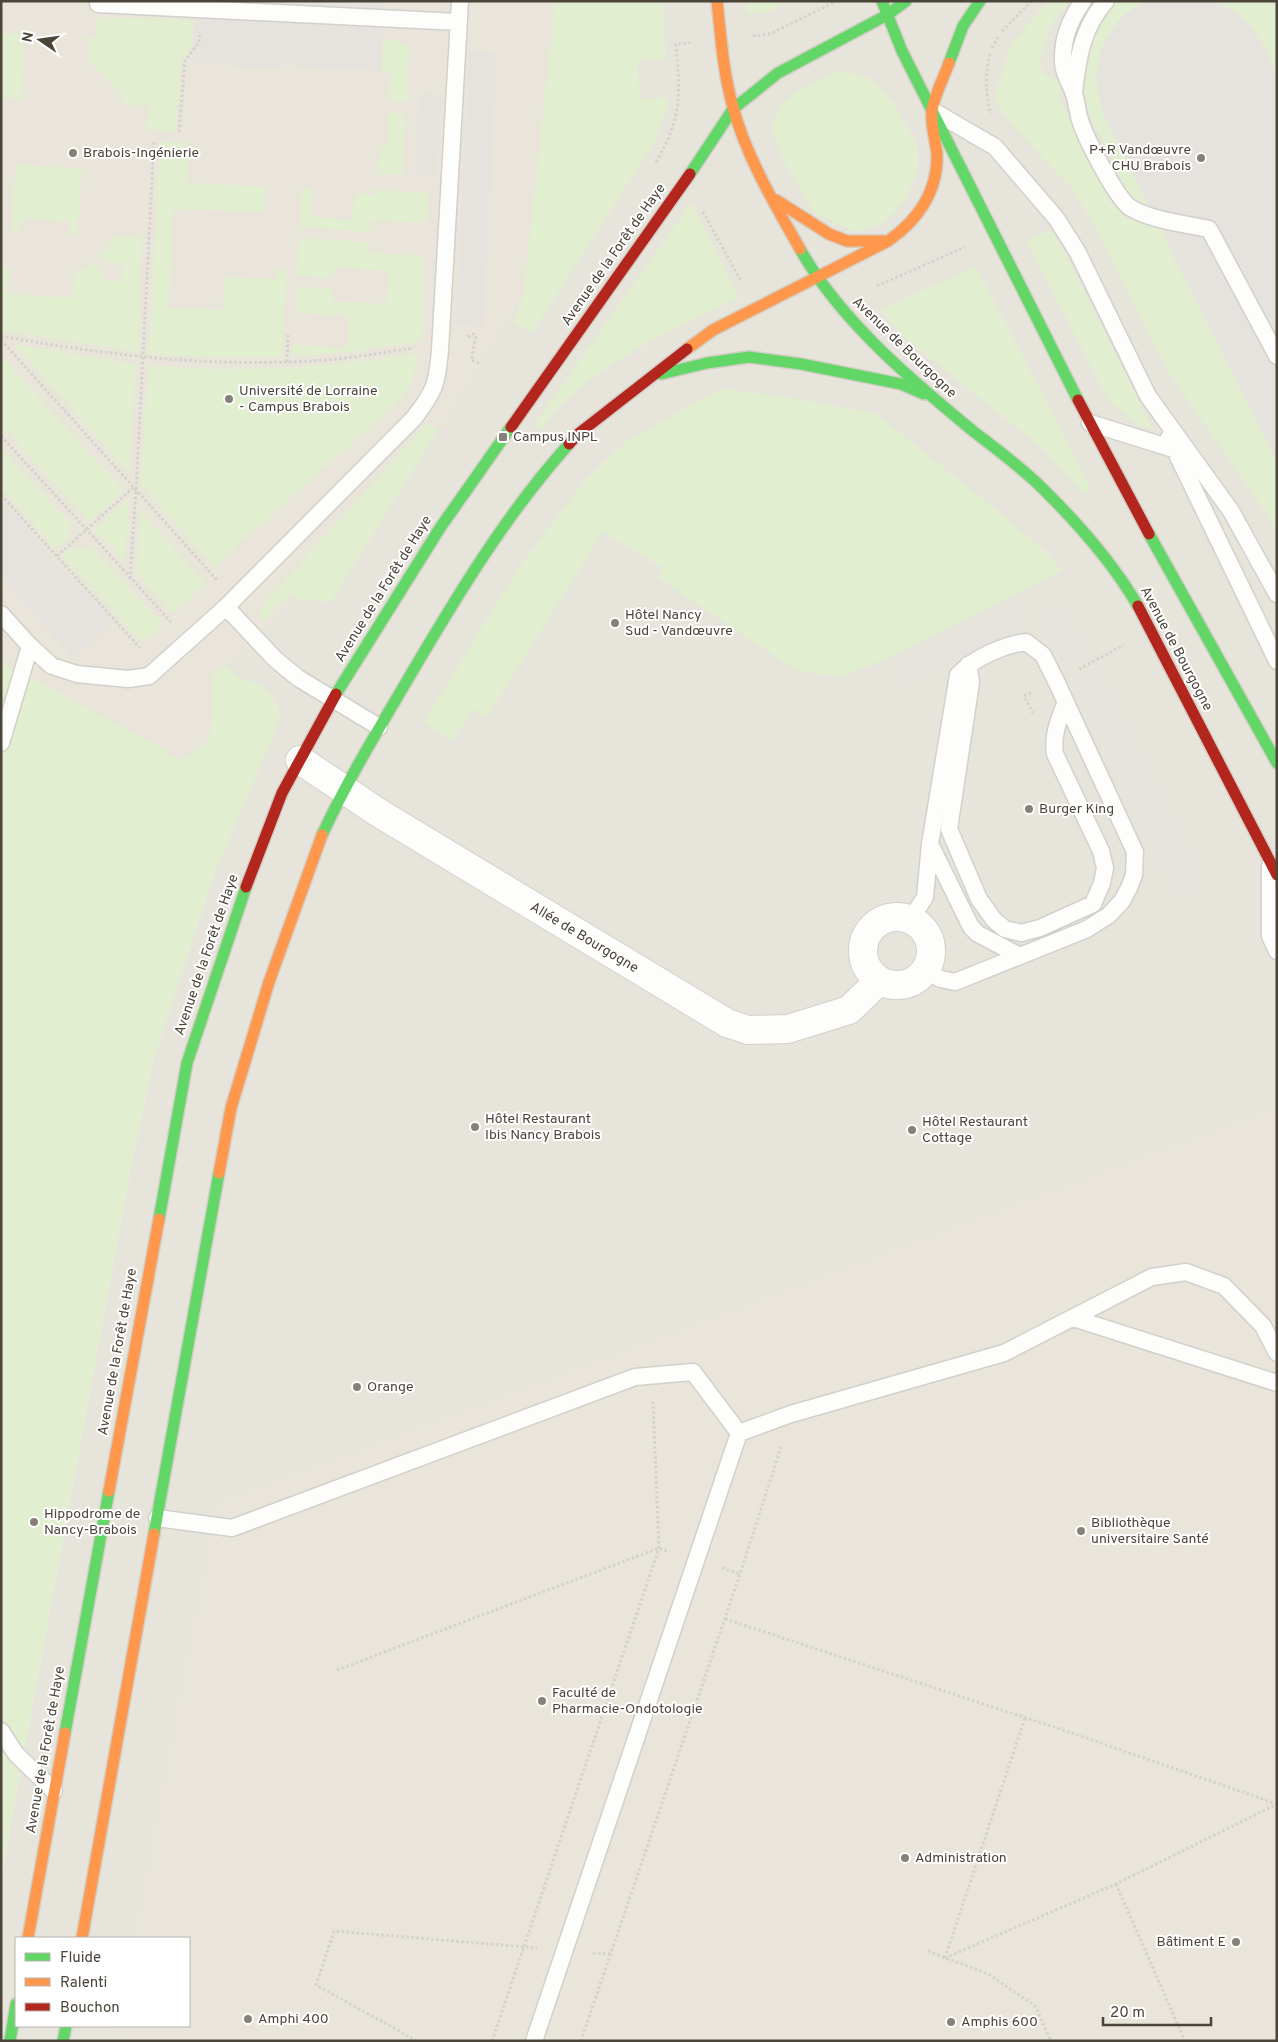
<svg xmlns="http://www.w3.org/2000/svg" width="1278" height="2042" viewBox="0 0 1278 2042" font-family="Overpass,sans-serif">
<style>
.residential{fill:#e7e4dc;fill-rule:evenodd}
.education{fill:#eae5da}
.green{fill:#e1eecf}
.parking{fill:#e6e3df}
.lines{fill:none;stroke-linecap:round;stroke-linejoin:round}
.lane-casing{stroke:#d2d0cb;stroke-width:19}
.street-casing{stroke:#d2d0cb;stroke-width:30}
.fast-casing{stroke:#d3cfc5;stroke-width:14}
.slow-casing{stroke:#d3cfc5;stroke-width:14}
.jam-casing{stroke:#d3cfc5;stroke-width:14}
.path{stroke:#d3d2cc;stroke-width:3;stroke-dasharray:2.5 2.5;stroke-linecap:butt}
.lane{stroke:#fdfdfc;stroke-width:16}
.street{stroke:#fdfdfc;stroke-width:28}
.fast{stroke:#63d668;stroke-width:11}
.slow{stroke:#ff974d;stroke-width:11}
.jam{stroke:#b3261e;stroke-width:11}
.poi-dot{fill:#868178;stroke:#fff;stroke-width:2}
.labels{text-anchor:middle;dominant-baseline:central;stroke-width:4;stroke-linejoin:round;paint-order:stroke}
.poi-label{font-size:14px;fill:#4b4439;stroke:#fff;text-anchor:start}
.street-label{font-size:14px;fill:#4b4439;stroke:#fff}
</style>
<rect width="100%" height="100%" fill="#f4f2ee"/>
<path class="residential" d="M1,1h1276v2040h-1276v-163l130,-711 23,-110 60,-182 -213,-217zM16,1938h173v88h-173z"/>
<path class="education" d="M1,1h554l-31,290 -193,311 -35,-3 -83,76 -3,65 -30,22 -20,-15 -154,-82 -5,-7z
M1277,1108v933h-1162l3,-15h71v-88h-54l82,-434z"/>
<path class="green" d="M555,1h108l3,57 -29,3 3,38 29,-2 -2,13 -13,33 -122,190 -18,-9 10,-34z
M746,1h43l-23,12 -19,1z
M1047,1h23l-20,25 -10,36 4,12 17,8 -1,16 49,101 18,20 54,15 -11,16 107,212v71l-11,-20 -95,-137 -82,-160 -18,-29 -54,-56 -20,-26 -1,-13 15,-47z
M1116,1h29l-16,10 -33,67 7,35 44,90c-7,0 -12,-3 -17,-8 -6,-8 -9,-19 -13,-28 -14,-26 -33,-55 -34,-86 -1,-29 13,-59 33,-80z
M1213,1h64v72c-18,-39 -25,-52 -64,-72z
M98,17l96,3 -2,26 -11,15 -5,71 -30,-2 2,-24 -26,-2 1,-7 -30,-33h-6l1,-26h8z
M1,33l23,2 -3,64h-20z
M383,40h12l15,7 -3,55 -18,-1 2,-30h-10z
M846,72l15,3 13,6 21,24 23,41v24l-14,32 -20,21 -22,8h-10l-38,-19 -24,-39 -15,-32 -3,-14 8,-21 16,-15 35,-18z
M388,113l18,1 -4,61 -25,-1 3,-26h7z
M160,141l28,2 -1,40 79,4 -1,25 -92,-3 -4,99 54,2 1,-33 52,2 1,-10 10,1 -5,87h-89l-44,-3z
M16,164l66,5 -5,65h-7v-12l-49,-3 -2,12 -8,-1z
M302,189l12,1 -2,27 40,3 3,-27 20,2 1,-5 52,3 -2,30 -55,-3 -2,12 -70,-5z
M691,203l49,95c-71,34 -152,67 -201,133l-5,-6z
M1051,229l21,37 80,162 -12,-1 -32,-27 -81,-159z
M114,236l28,1 -4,115 -137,-22v-64l8,2 -2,26 66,4 2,-29 8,1 9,-9 12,14 -1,5 18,2 2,-19 -18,-1 -6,-7 14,-13z
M299,238l70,4v11l55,3 -2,85 -75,12 -55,3v-11l56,3 1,-32 -54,-3 2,-27 35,3v12l54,3 2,-33 -54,-4 -1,11 -36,-2z
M976,266l115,222 -9,5 -40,-45 -137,-110 -25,-28z
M14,344l122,20 -7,109z
M417,353l-4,29 -9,15 -190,170 -73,-82 7,-120c27,1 56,5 83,4 63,0 124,-6 186,-16z
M5,360l119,131 -35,31 -88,-97v-62z
M725,389l55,7 95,17 123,98 50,43 14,16 -177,89 -43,18 -45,-6 -139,-93 5,-10 -60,-36 -116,185 -14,-8 -21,32 -29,-18 96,-156 68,-89 39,-36 77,-44 14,-7z
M427,423l11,7 -107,172 -35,-3 -4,-5 -32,29v-13l5,-8z
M1,448l71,77 -3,4v9l-13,11 -55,-61z
M129,498l-4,64 -31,-33z
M140,510l66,74 -33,30 -36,-40z
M90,546l73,78 -20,19 -81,-87 11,-9 6,3z
M1,658l6,7 153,82 20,14 30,-21 3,-65 12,-11 12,12 24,9 17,20 2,14 -66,156 -60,182 -23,110 -130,711z"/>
<path class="parking" d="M196,1h189l-4,70 -101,-6v3l-89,-4z
M1145,1h71l8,4 16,10 11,11 26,52v383l-174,-348 -7,-35 5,-28 17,-29 11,-10z
M469,53l28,1 -14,273 -28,-2z
M419,93l23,2 -5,80 -23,-1z
M1,500l111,123 -38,36 -73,-81z
M1017,604l11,21 -121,61 -11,-23z
M1064,607l24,49 -22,11 -23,-49z
M1096,667l107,218 -23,12 -108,-218z"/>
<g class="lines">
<defs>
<path id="lane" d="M1083,1c-13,19 -21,37 -20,61 0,12 7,20 11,32 3,8 3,17 6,26 5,17 37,80 51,88 19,12 55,16 78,21l68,127
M98,4l360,18
M1074,92c4,-34 8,-64 32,-91
M935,112l60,35 61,71 21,33 71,145 83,115 46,83
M1090,423l90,28
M1169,438l108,223
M1,614l29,32 22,20 25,8 51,5 21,-3 77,-69
M968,665l3,17 -22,147 30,70 15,21 11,9 16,4 19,-5 53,-24 9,-21 3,-15 -4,-17 -46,-97c-3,-19 4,-35 11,-52
M379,727l-81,-49 -23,-19 -49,-52 188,-189c21,-27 23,-34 26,-68l20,-349
M1,743l29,-97
M930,844l41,83 7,7 42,22
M1270,866v70l7,15
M911,919l14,-22 5,-53 28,-169c16,-17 45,-30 68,-33l17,13 13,26 79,171 -1,23 -5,13 -7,13 -13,14 -22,14 -132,53 -14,-3 -16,-8
M1073,1318l204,65
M157,1518l75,10 403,-151 58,-5 46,61
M1,1731l15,23 38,37
M534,2041l205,-608 52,-19 213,-61 148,-76 34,-5 38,14 39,40 14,27"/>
<path id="street" d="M300,760l79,53 348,210 21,7 40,-1 61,-19 30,-29
M863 951a34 34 0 1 1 68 0a34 34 0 1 1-68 0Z"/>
<path id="fast" d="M882,1l20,50 176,349
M949,63l14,-37 17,-25
M690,174l43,-65 45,-36 109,-58 19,-14
M800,249c39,70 111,131 173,182 22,17 45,34 65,53 36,35 75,79 100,122
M661,374l46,-11 42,-6 52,7 100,20 23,10
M1149,534l128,229
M336,694l104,-166 71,-101
M322,835c25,-54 56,-105 86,-156 47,-80 98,-165 161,-235
M159,1219l28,-156 59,-176
M154,1534l65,-361
M65,1733l44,-242
M10,2041l6,-37
M63,2041l3,-15"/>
<path id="slow" d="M717,1c4,36 6,71 16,106 13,49 42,98 67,142
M776,200l53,34 18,7h37
M687,349l26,-19 175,-89c29,-20 50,-49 49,-86 -1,-14 -7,-31 -5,-45 3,-16 12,-33 17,-47
M219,1173l12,-65 38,-126 53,-147
M109,1491l50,-272
M28,1938l37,-205
M82,1938l72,-404"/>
<path id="jam" d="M1078,400l71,134
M511,427l179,-253
M569,444l9,-10 109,-85
M1138,606l139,269
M246,887l36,-94 54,-99"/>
</defs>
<use href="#lane" class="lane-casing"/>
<use href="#street" class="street-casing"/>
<use href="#fast" class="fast-casing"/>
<use href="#slow" class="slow-casing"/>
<use href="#jam" class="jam-casing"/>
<path class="path" d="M1002,31l30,-30
M753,36l17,-2 67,-33
M992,48l7,-12
M990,54c-5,20 -5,39 1,60
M179,132l6,-71 14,-19 1,-7
M656,162c27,-46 24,-68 20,-118l14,-1
M703,212l38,69
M877,286l88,-39
M1,336c111,20 212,32 325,24 29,-2 58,-8 87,-12
M468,337l6,-3 2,2 -5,24 8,3
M1,340l216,240
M287,362l1,-27
M1,436l170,186
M1,495l139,153
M57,556l76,-68
M130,579l6,-88 18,-350
M1079,669l45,-24
M1031,693l-7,3 9,17
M722,1568l18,6
M725,1619l344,113 208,72
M337,1670l322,-122 11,4
M1116,1884l69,157
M928,1951l60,23 47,32 16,35
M593,1953l17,1
M945,1958l171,-74 159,-79
M945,1958l80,-240
M417,2041l-101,-56 18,-54 203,17
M492,2041l167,-493 -6,-146
M581,2041l159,-467 41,-127"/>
<use href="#lane" class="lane"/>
<use href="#street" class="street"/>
<use href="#fast" class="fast"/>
<use href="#slow" class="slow"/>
<use href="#jam" class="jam"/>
</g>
<g class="poi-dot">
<circle cx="73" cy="153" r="5"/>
<circle cx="1201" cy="158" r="5"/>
<circle cx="229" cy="399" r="5"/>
<rect x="498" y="432" width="10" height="10" rx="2.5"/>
<circle cx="615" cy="623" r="5"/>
<circle cx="1029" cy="809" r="5"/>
<circle cx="475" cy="1127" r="5"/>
<circle cx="912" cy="1130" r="5"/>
<circle cx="357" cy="1387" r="5"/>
<circle cx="34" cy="1522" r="5"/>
<circle cx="1081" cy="1531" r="5"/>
<circle cx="542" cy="1701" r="5"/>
<circle cx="905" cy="1858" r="5"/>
<circle cx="1236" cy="1942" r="5"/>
<circle cx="248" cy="2019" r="5"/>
<circle cx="951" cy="2022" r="5"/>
</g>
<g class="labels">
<g class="poi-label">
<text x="1191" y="150" text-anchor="end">P+R Vandœuvre<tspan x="1191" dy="16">CHU Brabois</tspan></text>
<text x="83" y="153">Brabois-Ingénierie</text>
<text x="239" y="391">Université de Lorraine<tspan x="239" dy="16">- Campus Brabois</tspan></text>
<text x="513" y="437">Campus INPL</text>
<text x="625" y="615">Hôtel Nancy<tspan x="625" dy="16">Sud - Vandœuvre</tspan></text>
<text x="1039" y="809">Burger King</text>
<text x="485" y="1119">Hôtel Restaurant<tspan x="485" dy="16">Ibis Nancy Brabois</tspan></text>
<text x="922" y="1122">Hôtel Restaurant<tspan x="922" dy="16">Cottage</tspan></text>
<text x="367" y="1387">Orange</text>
<text x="44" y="1514">Hippodrome de<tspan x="44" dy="16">Nancy-Brabois</tspan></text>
<text x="1091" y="1523">Bibliothèque<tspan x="1091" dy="16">universitaire Santé</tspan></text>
<text x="552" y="1693">Faculté de<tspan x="552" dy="16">Pharmacie-Ondotologie</tspan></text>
<text x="915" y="1858">Administration</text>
<text x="1226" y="1942" text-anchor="end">Bâtiment E</text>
<text x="258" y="2019">Amphi 400</text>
<text x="961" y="2022">Amphis 600</text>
</g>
<g class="street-label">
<text transform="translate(614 255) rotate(-55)">Avenue de la Forêt de Haye</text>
<text transform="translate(904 348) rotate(44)">Avenue de Bourgogne</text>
<text transform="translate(384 589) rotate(-58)">Avenue de la Forêt de Haye</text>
<text transform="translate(1176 649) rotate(62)">Avenue de Bourgogne</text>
<text transform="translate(584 938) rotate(31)">Allée de Bourgogne</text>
<text transform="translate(207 955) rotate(-71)">Avenue de la Forêt de Haye</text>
<text transform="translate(118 1352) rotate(-80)">Avenue de la Forêt de Haye</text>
<text transform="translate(46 1750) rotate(-80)">Avenue de la Forêt de Haye</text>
</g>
</g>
<rect width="1278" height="2042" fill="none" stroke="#4b4439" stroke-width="5"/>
<rect x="15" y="1937" width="175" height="90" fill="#ffffff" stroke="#b7b4b0"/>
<rect x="25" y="1953" width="25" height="8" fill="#63d668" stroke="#b7b4b0"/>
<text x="60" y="1962" font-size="15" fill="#4b4439">Fluide</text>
<rect x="25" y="1978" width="25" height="8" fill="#ff974d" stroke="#b7b4b0"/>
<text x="60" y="1987" font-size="15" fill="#4b4439">Ralenti</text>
<rect x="25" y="2003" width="25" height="8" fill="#b3261e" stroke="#b7b4b0"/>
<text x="60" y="2012" font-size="15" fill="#4b4439">Bouchon</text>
<g transform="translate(40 40) rotate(283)" stroke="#ffffff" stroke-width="4" paint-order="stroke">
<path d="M0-4L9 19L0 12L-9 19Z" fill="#4b4439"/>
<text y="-8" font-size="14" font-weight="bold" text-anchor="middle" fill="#4b4439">N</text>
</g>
<path d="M1103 2017v8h108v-8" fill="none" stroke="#4b4439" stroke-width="2.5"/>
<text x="1110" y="2017" font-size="15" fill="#4b4439" stroke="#ffffff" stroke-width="4" paint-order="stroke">20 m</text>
</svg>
